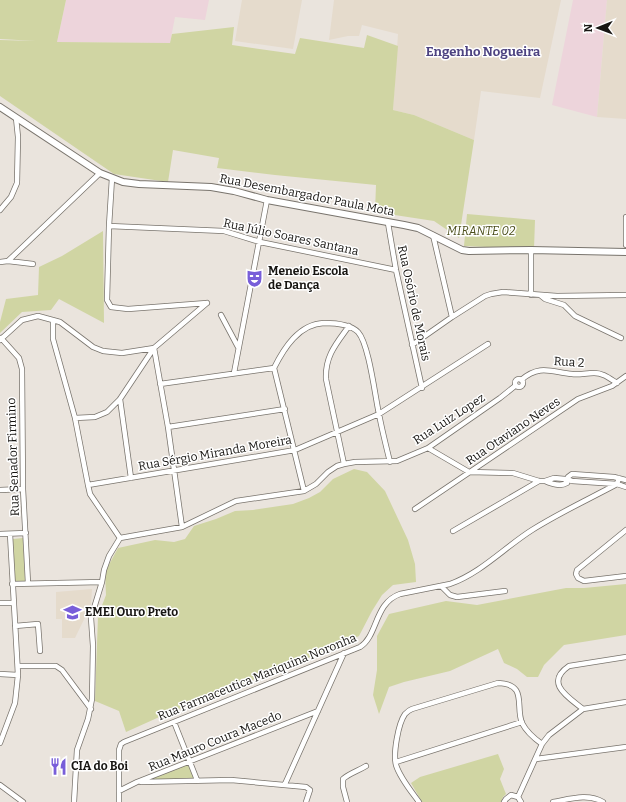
<svg xmlns="http://www.w3.org/2000/svg" width="626" height="802" viewBox="0 0 626 802" font-family="Bitter,serif">
<style>
.commercial{fill:#edd4db}
.built{fill:#e5dbcc}
.green{fill:#d0d5a3}
.lines{fill:none;stroke-linecap:round;stroke-linejoin:round}
.street-casing{stroke:#79746d;stroke-width:6}
.secondary-casing{stroke:#79746d;stroke-width:8}
.street{stroke:#fff;stroke-width:4.5}
.secondary{stroke:#fff;stroke-width:6}
.labels{text-anchor:middle;dominant-baseline:central;stroke-width:3;stroke-linejoin:round;paint-order:stroke}
.street-label{font-size:12px;fill:#171512;stroke:#fff}
.park-label{font-size:12px;font-style:italic;fill:#4b4e1b;stroke:#fff}
.poi-label{font-size:12px;font-weight:bold;fill:#171512;stroke:#fff;text-anchor:start}
.neighbourhood-label{font-size:13px;font-weight:bold;fill:#4d4381;stroke:#fff}
</style>
<rect width="100%" height="100%" fill="#eae4dd"/>
<path class="commercial" d="M66,0h143l-4,20 -30,-3 -5,26 -113,-1z
M573,0h34l-10,117 -45,-12z"/>
<path class="built" d="M242,0h60l-9,49 -58,-8z
M334,0h227l-21,98 -59,-7 -7,49 -60,-25 -21,-5 5,-76 -36,-9 -3,11h-11l-19,4z
M607,0h19v119l-29,-2z
M92,589l-1,16 -16,33h-13v-19h-6v-27z"/>
<path class="green" d="M0,0h66l-9,42 113,1 2,-9 62,-7 -2,18 63,9 5,-16 64,10 3,-13 31,11 -5,64 21,5 60,25 -15,98 -25,-17 -59,-9 1,-27 -101,-10 -58,-7 2,-10 -46,-8 -5,32 -54,-8 -114,-78v-56l36,1 -36,-2z
M467,214l68,6 -1,29 -70,-3z
M103,231l1,92 -45,-24 -8,11 -29,2 -22,21v-11l6,-23 32,-4 1,-28 23,-11z
M354,469l13,3 18,19 23,49 7,24 1,18 -23,3 -11,10 -10,16 -13,25 -21,10 -172,68 -40,18 -7,-21 -24,-10 3,-85 8,-21 -1,-23 13,-24 37,-8 19,2 11,-3 9,-13 22,-7 19,-8 18,-1 40,-6 16,-6 11,-6 13,-13z
M23,538l2,44h-10l-2,-43z
M626,584v51l-62,10 -20,20 -6,12h-11l-10,-8 -13,-6 -6,-14 -48,22 -46,11 -15,5 -10,27 -6,-19 4,-25v-34l12,-22 57,-13 31,4 89,-17h18z
M498,754l6,15 -4,10 6,15 -3,3 -2,5h-79l-11,-19 9,-6z
M189,762l8,18 -60,2z"/>
<g class="lines">
<defs>
<path id="street" d="M112,178l-3,48 -2,74 4,7 17,2 79,-6
M0,210l11,-13 6,-14 1,-46 -2,-19
M626,217v28
M388,223l8,47 26,118
M109,226l115,5 36,11 136,28
M433,235l19,82
M8,261l25,3
M0,262l8,-1 92,-88
M531,295v-45
M540,295l5,4 19,6 11,11 46,22
M221,315l17,32
M53,320v19l22,79 13,67 2,9 30,44
M1,338l18,20 3,11 1,120 5,94
M0,340l22,-20 16,-4 22,6 33,25 10,4 19,2 32,-5 14,79 14,100
M412,345l40,-28 33,-21 6,-2 12,-2 54,4 69,-1
M234,373l33,-173
M515 383a4 4 0 1 1 8 0a4 4 0 1 1-8 0Z
M521,380c19,-16 30,-8 51,-6 7,1 14,-1 22,-1 9,0 15,5 23,10
M160,384l114,-16
M120,399l11,79
M75,418l20,-1 12,-5 13,-13 34,-51 53,-45
M168,427l117,-18
M428,448l41,24 44,1 26,8h6
M344,464l-18,-85c-1,-23 10,-35 23,-53
M554,478l11,1 2,4c-7,4 -15,1 -22,-2z
M626,480l-12,-3 -42,-3 -4,3 1,3 3,1 45,3 9,3
M88,485l207,-35 84,-36 109,-70
M0,490l23,-1
M304,491l-30,-123c10,-20 25,-44 50,-45 11,0 26,1 34,9 11,12 17,64 21,82 3,16 7,32 11,48
M415,509l163,-110 34,-13 14,-10
M626,530l-49,40 -1,4 2,4 6,3 42,-5
M453,531l86,-50
M0,534l26,-1
M120,538l62,-11 54,-26 68,-10 12,-7 12,-12 9,-6 7,-2 11,-2 42,-1 31,-13 72,-50 15,-12
M12,584l90,-2
M441,586l9,9 7,2 48,-6
M0,603h14
M15,626l23,-2 2,27
M18,666h38l6,4 29,39
M0,674l18,1
M583,709c-15,-12 -39,-26 -14,-43l57,-9
M174,722l23,58
M0,743l15,-40 3,-28 -8,-141
M536,759l90,-12
M396,762l126,-40
M141,782l90,-2 75,7 4,3 -4,12
M285,784l59,-131
M0,785l23,17
M119,791l18,-9 181,-71
M518,797l24,-53 7,-9 34,-26 43,-7
M74,802l3,-52 11,-31 4,-20 1,-53 -2,-28 11,-36 2,-12 5,-14 11,-18
M119,802v-52l2,-6 3,-2 236,-95c18,-11 14,-44 40,-53l50,-10c31,-11 55,-37 82,-54 27,-17 57,-31 85,-46l2,-6
M347,802l-4,-15v-8c7,-6 15,-8 23,-13
M419,802c-8,-11 -19,-24 -23,-37 -3,-11 2,-41 9,-51 2,-2 4,-4 7,-5l86,-26c30,1 17,23 24,40 4,8 13,16 20,21
M504,802l2,-3 5,-4 7,2 3,5
M553,802c17,-3 35,-9 50,0"/>
<path id="secondary" d="M0,107l100,66 23,9 16,2 72,3 23,4 33,9 137,25 14,3 44,22 7,1 62,-1 95,2"/>
</defs>
<use href="#street" class="street-casing"/>
<use href="#secondary" class="secondary-casing"/>
<use href="#street" class="street"/>
<use href="#secondary" class="secondary"/>
</g>
<defs>
<symbol id="theatre-bare" viewBox="-9 -9 18 18"><path d="M-5-5.5Q0-4 5-5.5V0Q5 5 0 6Q-5 5-5 0ZM-3.3-2.5H-1v1.5H-3.3ZM1-2.5H3.3v1.5H1ZM-2.8 1Q0 5.5 2.8 1Z" fill="#785ed9" stroke="#fff" stroke-width="2.5" paint-order="stroke"/></symbol>
<symbol id="school-bare" viewBox="-9 -9 18 18"><path d="M0-5L7-2L0 1L-7-2ZM-4 1L0 2.5L4 1V4Q0 6-4 4Z" fill="#785ed9" stroke="#fff" stroke-width="2.5" paint-order="stroke"/></symbol>
<symbol id="restaurant-bare" viewBox="-9 -9 18 18"><path d="M-5-6h1v4h1v-4h1v4h1v-4h1v5L-1.5 .5V6h-2V.5L-5-1ZM5-6V6H3V1.5H1.5Q1.5-4 5-6Z" fill="#785ed9" stroke="#fff" stroke-width="2.5" paint-order="stroke"/></symbol>
</defs>
<g fill-rule="evenodd">
<use href="#theatre-bare" x="242" y="266" width="25" height="25"/>
<use href="#school-bare" x="60" y="600" width="25" height="25"/>
<use href="#restaurant-bare" x="46" y="754" width="25" height="25"/>
</g>
<g class="labels">
<g class="street-label">
<text transform="translate(307 195) rotate(11)">Rua Desembargador Paula Mota</text>
<text transform="translate(291 237) rotate(12)">Rua Júlio Soares Santana</text>
<text transform="translate(414 303) rotate(78)">Rua Osório de Morais</text>
<text transform="translate(569 362) rotate(4)">Rua 2</text>
<text transform="translate(449 419) rotate(-33)">Rua Luiz Lopez</text>
<text transform="translate(513 431) rotate(-34)">Rua Otaviano Neves</text>
<text transform="translate(215 453) rotate(-10)">Rua Sérgio Miranda Moreira</text>
<text transform="translate(13 457) rotate(-92)">Rua Senador Firmino</text>
<text transform="translate(257 677) rotate(-22)">Rua Farmaceutica Mariquina Noronha</text>
<text transform="translate(215 741) rotate(-22)">Rua Mauro Coura Macedo</text>
</g>
<g class="park-label">
<text x="481" y="231">MIRANTE 02</text>
</g>
<g class="poi-label">
<text x="268" y="271">Meneio Escola<tspan x="268" dy="14">de Dança</tspan></text>
<text x="85" y="612">EMEI Ouro Preto</text>
<text x="71" y="766">CIA do Boi</text>
</g>
<g class="neighbourhood-label">
<text x="483" y="51">Engenho Nogueira</text>
</g>
</g>
<g transform="translate(598 28) rotate(269)" stroke="#ffffff" stroke-width="3" paint-order="stroke">
<path d="M0-3L7 15L0 10L-7 15Z" fill="#171512"/>
<text y="-6" font-size="11" font-weight="bold" text-anchor="middle" fill="#171512">N</text>
</g>
</svg>
